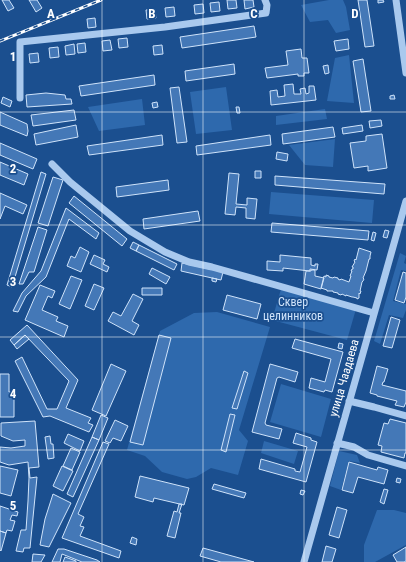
<svg xmlns="http://www.w3.org/2000/svg" width="406" height="562" viewBox="0 0 406 562" font-family="'Roboto Condensed',sans-serif">
<style>
.green{fill:#2e69ad}
.building{fill:#4478b7;stroke:#cfe3fa}
.lines{fill:none;stroke-linecap:round;stroke-linejoin:round}
.minor{stroke:#a9c9ee;stroke-width:7}
.rail-casing{stroke:#fff;stroke-width:3}
.rail{stroke:#1b4f8f;stroke-width:1.5;stroke-dasharray:4.5;stroke-linecap:butt}
.grid{fill:none;stroke:#fff;stroke-width:1;stroke-opacity:0.55}
.labels{text-anchor:middle;dominant-baseline:central;stroke-width:3.5;stroke-linejoin:round;paint-order:stroke}
.park-label{font-size:12px;fill:#cfe3fa;stroke:#1b4f8f}
.street-label{font-size:12px;fill:#fff;stroke:#1b4f8f}
.grid-label{font-size:13px;text-anchor:middle;font-weight:bold;fill:#fff;stroke:#1b4f8f;stroke-width:3.5;stroke-linejoin:round;paint-order:stroke}
</style>
<rect width="100%" height="100%" fill="#1b4f8f"/>
<path class="green" d="M329,0h14l3,7 4,23 -14,3 -8,-13 -18,2 -9,-17z
M349,55l5,48 -27,-2 8,-43z
M226,87l6,43 -36,4 -6,-42z
M142,99l3,26 -46,6 -11,-24z
M325,109l2,10 -51,6v-9z
M335,139l-2,28 -28,-2 -16,-20z
M271,192l103,8 -2,23 -103,-9z
M400,253l6,3 -2,7 2,1v7l-5,-1 -8,31 13,3v6l-3,8 -14,-3 -9,29 -6,-3z
M281,289l75,20 -9,31 -75,-20z
M217,312l53,15 -31,103 9,11 -10,34 -27,-7 -15,9 -9,2 -25,-7 -17,-16 -18,-6 33,-119 34,-18z
M281,384l50,15 -10,38 -51,-15z
M264,441l34,10 -4,13 -33,-11z
M339,451l18,4 3,8 -11,-2 -8,29 -11,-4z
M377,510h17l12,3v32l-31,17h-11v-17z"/>
<path class="building" d="M2,0h7l5,8 -6,3z
M29,0h8l5,8 -6,4z
M227,0h9l1,8 -9,1z
M244,0h9l1,7 -9,2z
M358,0h9l7,46 -9,1z
M378,0h5l1,2 -6,1z
M219,2l1,9 -9,1 -1,-9z
M203,4l1,9 -9,1 -1,-9z
M174,7l1,9 -9,1 -1,-9z
M155,9l1,9 -9,1 -1,-9z
M95,18l1,9 -8,1 -1,-9z
M254,26l2,11 -74,11 -2,-11z
M127,38l1,9 -9,1 -1,-9z
M348,39l1,10 -13,2 -2,-10z
M110,40l2,10 -9,1 -1,-10z
M85,43l1,9 -8,1 -1,-9z
M74,44l1,10 -9,1 -1,-9z
M162,45l1,9 -9,1 -1,-9z
M58,47l1,10 -9,1 -1,-10z
M301,49l1,9h5l2,15h-5v3h-6v-2l-31,4 -2,-10 23,-3 -2,-14z
M38,53l1,9 -9,1 -1,-9z
M363,59l8,52 -10,1 -8,-51z
M234,64l1,10 -49,7 -1,-10z
M328,65l1,8 -4,1 -2,-8z
M154,75l1,10 -74,11 -2,-10z
M293,84l1,10h7l-1,-5 5,-1 1,6 3,-1v-7h5l2,14 -45,5 -1,-14 7,-1 1,7 7,-1 -1,-11z
M179,87l8,55 -10,1 -7,-55z
M46,93l19,2 1,4h5l1,5 -45,3 -1,-12z
M394,95l1,4h-5v-3z
M3,97l9,4 -2,6 -9,-4z
M157,102l1,5 -5,1 -1,-5z
M236,107h3l1,6h-3z
M74,110l2,10 -43,6 -2,-11z
M0,112l27,12 1,7 -1,5 -27,-11z
M381,120l1,6 -12,2 -1,-7z
M76,125l2,12 -42,8 -2,-11z
M362,125l1,6 -20,3 -1,-6z
M333,127l2,10 -52,7 -1,-10z
M382,134l5,34 -19,3v-5l-14,2 -4,-25 16,-2v-5z
M162,135l1,10 -74,10 -2,-9z
M270,135l1,10 -74,10 -1,-9z
M0,143l37,16 -4,10 -33,-14z
M277,152l11,2 -1,7 -11,-2z
M0,162l28,12 -4,11 -24,-10z
M255,171h6v7h-6z
M41,172l5,2 -34,113 -5,-2z
M229,173l10,1 -3,30 11,1v-7l10,1 -2,20 -9,-1v-10l-10,-1 -1,8 -10,-1z
M275,176l110,8 -1,10 -109,-9z
M53,177l10,3 -15,46 -10,-3z
M168,180l1,10 -52,7 -1,-10z
M0,193l27,12 -4,9 -18,-8 -5,13z
M74,196l53,43 -5,7 -53,-43z
M66,208l33,25 -3,6 -27,-20 -23,58 -20,19 -8,16 -5,-1 9,-18 19,-22z
M198,211l2,10 -56,8 -1,-10z
M272,223l97,8 -1,9 -97,-8z
M38,227l9,3 -13,42h-5l-6,12h-4z
M385,230l4,1 -2,7 -4,-1z
M373,232l3,1 -2,8 -3,-1z
M133,242l6,3 -3,6 -6,-3z
M139,245l38,19 -3,6 -38,-19z
M80,247l9,5 -8,20 -14,-6 4,-10 4,2z
M359,248l12,4 -1,4v3h-1l-3,12 -3,7 1,1 -1,2 -1,1 -2,9h1l-1,3 -1,-1v5l-2,1v-1l-4,-1h-1l-6,-2v1l-4,-2 -1,1 -3,-1v-1l-5,-1v-1h-6v-1l-6,-2 3,-12 2,1v-2l3,1v1l4,1 1,-1 4,1v1l2,1 1,-1 8,3 2,-6h-1l2,-5h-1l1,-2h1v-2h-1l3,-5 -1,-1 1,-2 1,1z
M94,255l11,5 -2,4 6,3 -2,5 -17,-8z
M280,255l31,3v7l4,1v-2h3l-1,6 -7,-1v2l-27,-3v3l-16,-1v-9l13,1z
M182,263l41,9 -2,8 -40,-9z
M152,268l18,9 -4,7 -17,-10z
M311,270h4v6l9,2 -3,11 -17,-5 2,-13h5z
M403,272l3,1v24l-2,6 -9,-3z
M71,276l11,4 -12,29 -11,-5z
M212,278l5,1 -1,3 -4,-1z
M94,284l10,4 -10,22 -9,-4z
M40,285l15,6 -3,7 -4,-2 -6,14 16,7 -2,4 12,5 -4,11 -39,-17z
M142,288h20v7h-20z
M133,294l10,5 -11,22 7,4 -5,10 -26,-14 5,-9 8,4z
M227,295l34,9 -4,15 -34,-9z
M391,317l9,3 -8,28 -9,-2z
M27,325l51,55 -12,28 25,10 -3,5 5,2 -4,7 -39,-16 -7,1 -28,-56 7,-4 25,52h10l12,-28 -44,-46 -11,10 -4,-5z
M25,335l4,4 -12,10 -3,-4z
M159,335l12,3 -28,107 -13,-3z
M295,339l48,13 -11,40 -7,-2 -1,2 -15,-4 2,-10 14,4 6,-23 -39,-11z
M339,343l4,1 -1,5 -4,-1z
M111,364l15,7 -20,45 -14,-6z
M270,364l28,8 -3,10 -16,-5 -2,1 -12,45 1,2 16,4 -3,10 -27,-7z
M377,366l11,3 -4,13h-1l-1,3 24,6v11l-2,5 -9,-2 2,-4 -20,-5v-1l-7,-2z
M244,371l4,2 -11,36 -5,-1z
M0,374h9v18h5v25h-14z
M230,414l5,1 -9,37 -5,-2z
M101,415l7,3 -9,22 -7,-3z
M390,419l16,4v30h-1l-1,5 -23,-6 1,-6 -4,-1 6,-22 4,1z
M115,420l13,6 -7,15 -8,-3 -3,5 -5,-2z
M35,421l4,46 -10,1 1,10 7,-1 -7,71h-6l-1,4 -7,-1 5,-21h5l2,-29 1,-23 -1,-16 -19,3 -9,-3v-15l11,1 14,-2v-6l-12,1 -12,-5v-13z
M296,433l15,5v2l6,2 -11,40 -47,-13 2,-10 34,10v2l5,1 7,-25 -14,-4z
M68,434l16,7 -4,10 -16,-8z
M50,436l1,8h2l1,14 -6,1 -3,-22z
M92,437l7,3 -26,57 -6,-3z
M103,442l6,2 -31,70 6,3 -4,9 4,1 -4,9 41,15 -2,7 -57,-20z
M71,448l9,4 -8,18 -9,-4z
M349,462l28,8 1,-3 10,3 -4,14 -26,-7 -5,16 -11,-3z
M0,466l18,4 -7,26 -11,-3z
M62,466l11,5 -10,20 -10,-5z
M140,476l49,12 -5,17 -30,-7 -1,4 -18,-5z
M397,478l4,1 -1,4 -4,-1z
M214,484l32,9 -2,5 -32,-9z
M384,489l4,1 -4,14 -4,-2z
M301,490l4,1 -2,4 -3,-1z
M53,494l18,9 -22,44 -9,-2 5,-26z
M179,504h3l-3,9h2l-6,25 -8,-2 7,-25 3,1z
M0,506l18,6 -1,4 -5,-1 -2,5 5,1 -3,10 -5,-1 -1,3 -6,-2z
M337,507l10,3 -8,28 -10,-3z
M0,531l6,2 -5,18 -1,-1z
M132,537l5,2 -1,6 -6,-2z
M326,546l10,3 -4,13h-10z
M406,547v14l-2,1h-7l-4,-7z
M203,548l51,14h-33l-21,-6z
M58,549h6l33,11 3,2h-18l-20,-8 -2,8h-8z
M33,554l12,1 -4,7h-9z
M65,557l11,4v1h-13z"/>
<g class="lines">
<path class="minor" d="M396,0l10,73
M20,98v-56l145,-15 101,-14 1,-8 -2,-5
M52,164l18,18 60,49 35,21 24,10 23,5 162,46
M349,401l25,6 32,9
M337,443l17,4 14,8 38,11
M304,562l102,-361"/>
<defs>
<path id="rail" d="M0,41l101,-41"/>
</defs>
<use href="#rail" class="rail-casing"/>
<use href="#rail" class="rail"/>
</g>
<path class="grid" d="M102,0v562M203,0v562M304,0v562M0,112h406M0,225h406M0,337h406M0,450h406"/>
<g class="labels">
<g class="park-label">
<text x="293" y="302">Сквер<tspan x="293" dy="14">целинников</tspan></text>
</g>
<g class="street-label">
<text transform="translate(344 378) rotate(-74)">улица Чаадаева</text>
</g>
</g>
<g class="grid-label">
<text x="51" y="18">A</text>
<text x="152" y="18">B</text>
<text x="254" y="18">C</text>
<text x="355" y="18">D</text>
<text x="13" y="61">1</text>
<text x="13" y="173">2</text>
<text x="13" y="286">3</text>
<text x="13" y="398">4</text>
<text x="13" y="510">5</text>
</g>
</svg>
